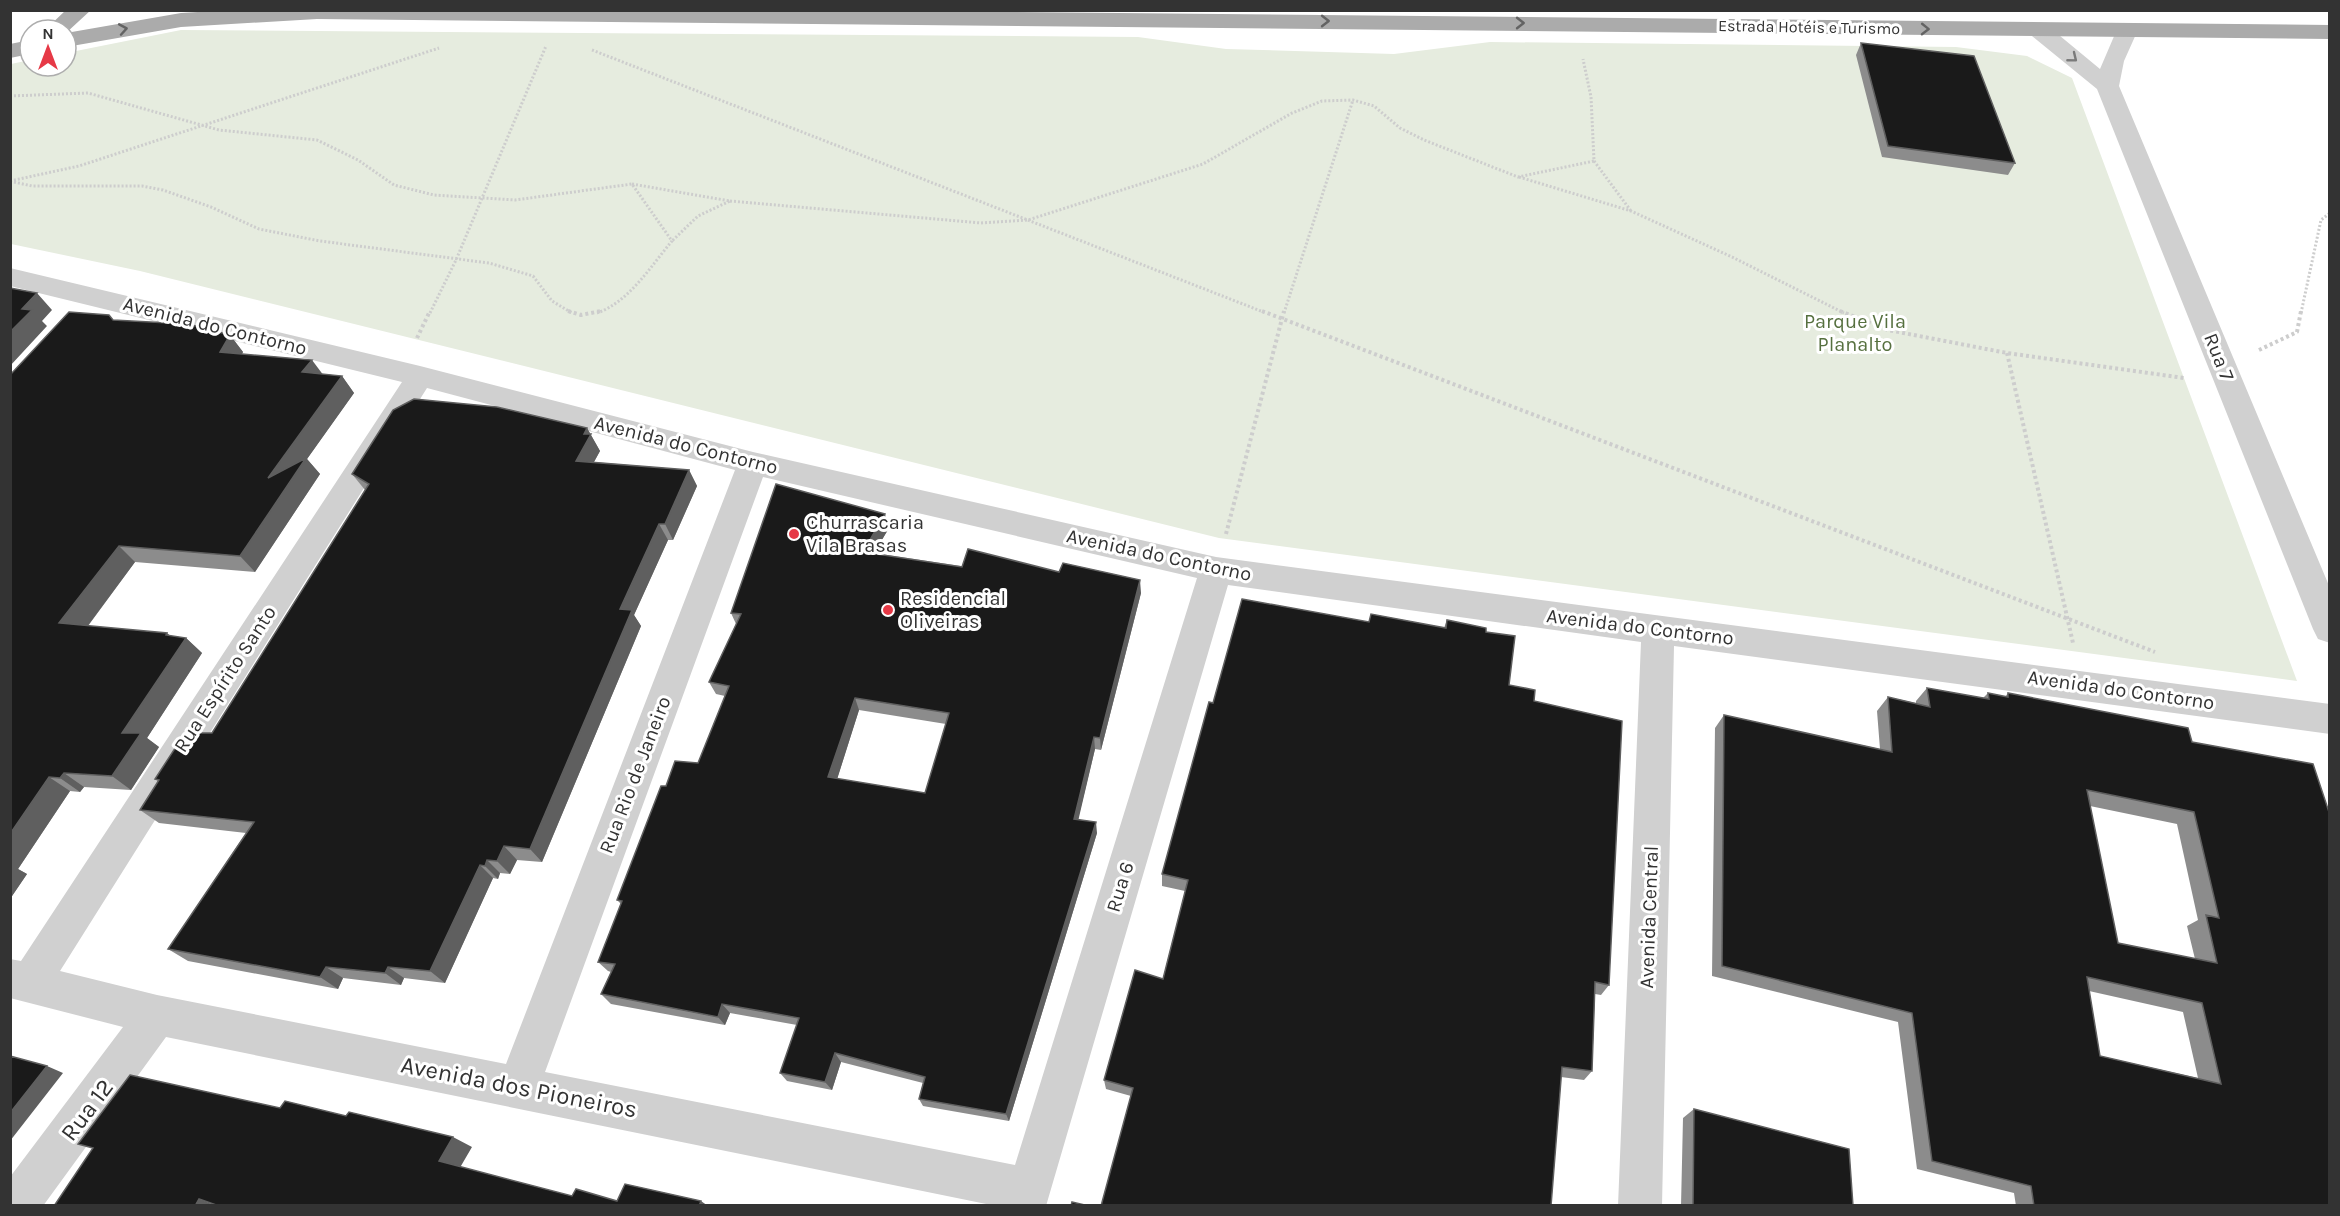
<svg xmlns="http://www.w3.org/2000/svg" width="2340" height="1216" viewBox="0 0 2340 1216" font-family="Karla,sans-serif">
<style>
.green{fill:#e6ecdf}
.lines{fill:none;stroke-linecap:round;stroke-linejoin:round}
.path-far1{stroke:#cdcdcd;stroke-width:3;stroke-dasharray:2 2;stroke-linecap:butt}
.path{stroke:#cdcdcd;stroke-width:4;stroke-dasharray:3 3;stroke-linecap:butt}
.minor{fill:#d0d0d0;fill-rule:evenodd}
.major{fill:#ababab;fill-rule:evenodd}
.wall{fill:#8c8c8c;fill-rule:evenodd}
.shaded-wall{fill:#5f5f5f}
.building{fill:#1a1a1a;stroke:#5f5f5f;stroke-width:1.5;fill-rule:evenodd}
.oneway{stroke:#636363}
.oneway2{stroke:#7a7a7a}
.poi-dot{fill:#e63946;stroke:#fff;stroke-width:2}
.labels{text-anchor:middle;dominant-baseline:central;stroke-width:6;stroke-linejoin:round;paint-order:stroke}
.far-street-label{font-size:16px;fill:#333;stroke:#fff}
.park-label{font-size:20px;fill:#56703f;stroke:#fff}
.street-label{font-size:20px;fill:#333;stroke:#fff}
.poi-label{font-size:20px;fill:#333;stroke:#fff;text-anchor:start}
.near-street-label{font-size:24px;fill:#333;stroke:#fff}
</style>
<rect width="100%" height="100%" fill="#fff"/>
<path class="green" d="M181,30l957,7 88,12 168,5 96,-12 466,5 71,9 45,22 225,603 -1078,-143 -1079,-267 -129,-27v-180l19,-4v6h36v-13z"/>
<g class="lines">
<path class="path-far1" d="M592,50l674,263
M10,96l78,-3 131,37 98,10 41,20 36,25 40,10 81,5 117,-16 40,57c-21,25 -43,61 -75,72
M1594,161l37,50
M1519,177l112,34 101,46 112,56
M10,181l69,-15 360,-118
M14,182l18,4h110l21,4 48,17 48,22 61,12 169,22 44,13 19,25 20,12
M632,184l98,17 -32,15 -26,25
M730,201l251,22 47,-3 175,-56 89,-51 30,-12 31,-1 21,6 26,22 24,12 94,37 76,-16 -3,-64 -8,-38
M430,313l26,-53 90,-214
M1284,313l69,-213
M2301,313l20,-93 9,-7"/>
<path class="path" d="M568,311l13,4 20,-4
M1262,311l893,341
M1840,311l48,19 119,23 177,25
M417,338l13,-27
M2259,350l38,-18 4,-21
M2007,353l66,290
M1226,534l58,-223"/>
<path class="minor" d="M2040,24l8,2 52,43 18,-42h16l3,5 -13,29 -5,25 211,502v55l-12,-4 -5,-10 -216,-540 -65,-53 -3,-5 3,-5z
M10,268l410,98 333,86 463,105 1114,147v30l-656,-88 -12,560h-44l23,-564 -413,-57 -182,621h-50l-830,-169 -123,169h-33v-29l113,-150 -113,-29v-39l11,2 381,-579 -392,-96zM427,388l308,82 -229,594 -349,-69 -97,-24zM763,477l434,101 -182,587 -470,-93z"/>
<path class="major" d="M66,10h25l-25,23v-3h-21z
M231,10h594l1505,15v14l-2013,-20 -136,8 -115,20v-14l115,-20z
M30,40v14l-20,4v-14z"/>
</g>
<path class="wall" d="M1861,43l154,120 -7,12 -126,-18 -26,-102z
M113,320l117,15 13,17 -1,2 80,20 20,2 12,17 -47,66 13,15 -65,98 -120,-10 -47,64 98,12 16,15 -55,85 12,9 -28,43 -47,-3 -4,5 -10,-1 -52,78 9,5 -17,25z
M587,428l13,23 -6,11 95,8 8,16 -24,54h-5l-34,75 7,11 -99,236 -25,-2 -7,14 -10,-1 -2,6 -5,-1 -48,105 -41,-5 -3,7 -58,-7 -5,11 -150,-28 -20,-12 78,-116 -87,-10 -19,-13 18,-29 -3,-2 57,-46 153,-243 -13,-16z
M889,528l-15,25 267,40 -40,157 -6,-1 -17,70 19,14 -88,288 -86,-15 -4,-7 4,-16 -82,-21 -9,28 -45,-9 -7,-8 17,-48 -67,-12 -5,12 -114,-21 -10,-10 10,-22 -3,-1 -10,-9 23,-58 -4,-4 49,-114 32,-23 27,-67 -9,-2 -7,-12 27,-58 -5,-11zM859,710l87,14 -21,69 -88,-14z
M1447,620l39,12 23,53 25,16 75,284 -8,10 -6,-1 -3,77 -8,9 -23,-3 -430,19 -25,-7 -2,-9 59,-101 22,-88 -23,-5v-12l51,-171 156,-81 75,6z
M1927,688l56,10 5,-5 17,4 3,-4 180,35 142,478h-314l-2,-13 -97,-24 -19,-147 -186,-46 3,-248 9,-13 156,34 -3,-38 11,-14 28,6v-2zM2090,806l87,18 21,96 -11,6 8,33 -77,-16zM2089,991l94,21 15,66 -98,-22z
M1694,1109l159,97h-172l2,-88z"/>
<path class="shaded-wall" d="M37,293l15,17 -10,11 5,5 -37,40v-34l12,-23z
M230,335l13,17 -10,16 -13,-16z
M312,360l12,16 -22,-4z
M342,376l12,17 -47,66 13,15 -65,98 -15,-16 28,-78z
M587,428l13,23 -15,27 -9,-17 8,-27z
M689,470l8,16 -24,54 -8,-16z
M885,514l4,14 -22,37 -4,-13z
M659,524l9,16 -34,75 7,11 -99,236 -12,-13 90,-240z
M119,546l16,16 -57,77 -19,-16z
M1140,580l1,13 -40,157 -1,-12z
M167,633l14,12 5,-7 16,15 -55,85 12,9 -28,43 -19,-14 10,-43z
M855,698l4,12 -25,79 -6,-12z
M1094,737l1,12 -19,81 -2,-11z
M64,773l20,14 -4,5 -20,-14z
M49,777l21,14 -52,78 9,5 -17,25v-65z
M1096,822l1,11 -88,288 -3,-7z
M504,846l13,14 -7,14 -13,-13z
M487,860l13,13 -2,6 -13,-13z
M480,865l13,13 -48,105 -15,-12z
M326,967l17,11 -5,11 -18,-12z
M388,967l16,11 -3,7 -16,-12z
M722,1004l8,9 -5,12 -7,-8z
M835,1053l6,9 -9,28 -7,-8z
M47,1066l16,7 -53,68v-28z
M453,1137l19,10 -14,24 -19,-10z
M199,1199l18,7h-22z
M701,1201l7,5h-9z"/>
<path class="building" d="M1861,43l113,13 41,107 -127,-17z
M10,288l27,5 -15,16 10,1 -22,22z
M69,312l40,3 4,5 75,4 42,11 -10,17 92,8 -10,12 40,4 -74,102 38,-20 -66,98 -121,-10 -60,77 108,10 -1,2 20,3 -64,95h19l-29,43 -48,-3 -4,5 -11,-1 -39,57v-459z
M414,399l83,8 90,21 -3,6h7l-15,27 113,9 -24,54h-6l-39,85 12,1 -102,239 -26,-3 -7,15 -10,-1 -2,6 -5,-1 -50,106 -42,-4 -3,6 -59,-6 -6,10 -152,-28 86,-127 -114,-12 19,-30 -4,-1 30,-46h27l157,-249 -17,-10 41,-64z
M776,484l109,30 -22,38 99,15 6,-18 91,23 4,-9 77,17 -40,158 -6,-1 -20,82 22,3 -90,292 -87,-15 6,-22 -90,-24 -10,29 -45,-9 19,-55 -77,-14 -4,13 -117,-23 14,-30 -17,-2 24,-61 -5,-1 44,-114h5l9,-25 23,2 31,-77 -20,-4 32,-68 -10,-1zM855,698l94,15 -24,80 -97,-16z
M1242,599l127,23 2,-8 75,14 1,-8 39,8v4l29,4 -6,49 26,5 -1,11 88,20 -13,264 -14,-3 -3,89 -30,-4 -11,139h-450l32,-118 -29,-8 31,-110 28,9 25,-99 -26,-6 47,-172 4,1z
M1927,688l62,11 -1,-6 20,4v-4l180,35 4,14 121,22 17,51v391h-296l-3,-20 -99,-25 -20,-148 -190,-47 2,-251 168,37 -4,-55 42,10zM2087,790l107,22 25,106 -13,-3 11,48 -99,-20zM2087,977l115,26 19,81 -121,-28z
M10,1056l37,10 -37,47z
M130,1075l150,33 5,-7 61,15 3,-4 104,25 -14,24 133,35 4,-7 41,12 8,-17 76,17 -2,5h-480l-20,-7 -4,7h-141l39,-58 -15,-4z
M1694,1109l155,40 4,57h-160z
M1072,1202l17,4h-18z"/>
<defs><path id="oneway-chevron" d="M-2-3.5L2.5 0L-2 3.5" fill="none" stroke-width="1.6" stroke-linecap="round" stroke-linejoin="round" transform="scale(1.5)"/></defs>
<g class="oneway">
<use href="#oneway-chevron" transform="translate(1325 21)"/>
<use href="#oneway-chevron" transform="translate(1520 23)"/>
<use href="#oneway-chevron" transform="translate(123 29) rotate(-10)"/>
<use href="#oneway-chevron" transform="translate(1925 29) rotate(1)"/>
</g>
<use class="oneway2" href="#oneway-chevron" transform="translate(2073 58) rotate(39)"/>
<g class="poi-dot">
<circle cx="794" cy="534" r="6"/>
<circle cx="888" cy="610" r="6"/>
</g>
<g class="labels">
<g class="far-street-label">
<text transform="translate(1809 27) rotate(1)">Estrada Hotéis e Turismo</text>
</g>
<g class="park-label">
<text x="1855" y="321">Parque Vila<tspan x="1855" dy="23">Planalto</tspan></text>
</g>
<g class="street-label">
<text transform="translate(215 326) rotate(14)">Avenida do Contorno</text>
<text transform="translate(2219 357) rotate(68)">Rua 7</text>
<text transform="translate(686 445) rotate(14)">Avenida do Contorno</text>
<text transform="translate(1159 555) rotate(12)">Avenida do Contorno</text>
<text transform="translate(1640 627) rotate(7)">Avenida do Contorno</text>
<text transform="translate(225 679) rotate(-57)">Rua Espírito Santo</text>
<text transform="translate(2121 690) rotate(8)">Avenida do Contorno</text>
<text transform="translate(635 775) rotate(-69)">Rua Rio de Janeiro</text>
<text transform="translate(1120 887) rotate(-73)">Rua 6</text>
<text transform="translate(1649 917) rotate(-88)">Avenida Central</text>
</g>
<g class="poi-label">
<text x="806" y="522">Churrascaria<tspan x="806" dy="23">Vila Brasas</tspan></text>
<text x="900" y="598">Residencial<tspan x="900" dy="23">Oliveiras</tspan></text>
</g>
<g class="near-street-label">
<text transform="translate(519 1087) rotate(11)">Avenida dos Pioneiros</text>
<text transform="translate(87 1110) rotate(-53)">Rua 12</text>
</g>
</g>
<rect width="2340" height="1216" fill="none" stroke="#333333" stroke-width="24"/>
<g transform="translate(48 48)"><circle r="28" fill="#ffffff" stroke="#adadad" stroke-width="1.5"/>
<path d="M0-4.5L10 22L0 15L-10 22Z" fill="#e63946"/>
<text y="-9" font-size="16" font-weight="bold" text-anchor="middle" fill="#333333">N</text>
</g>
</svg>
